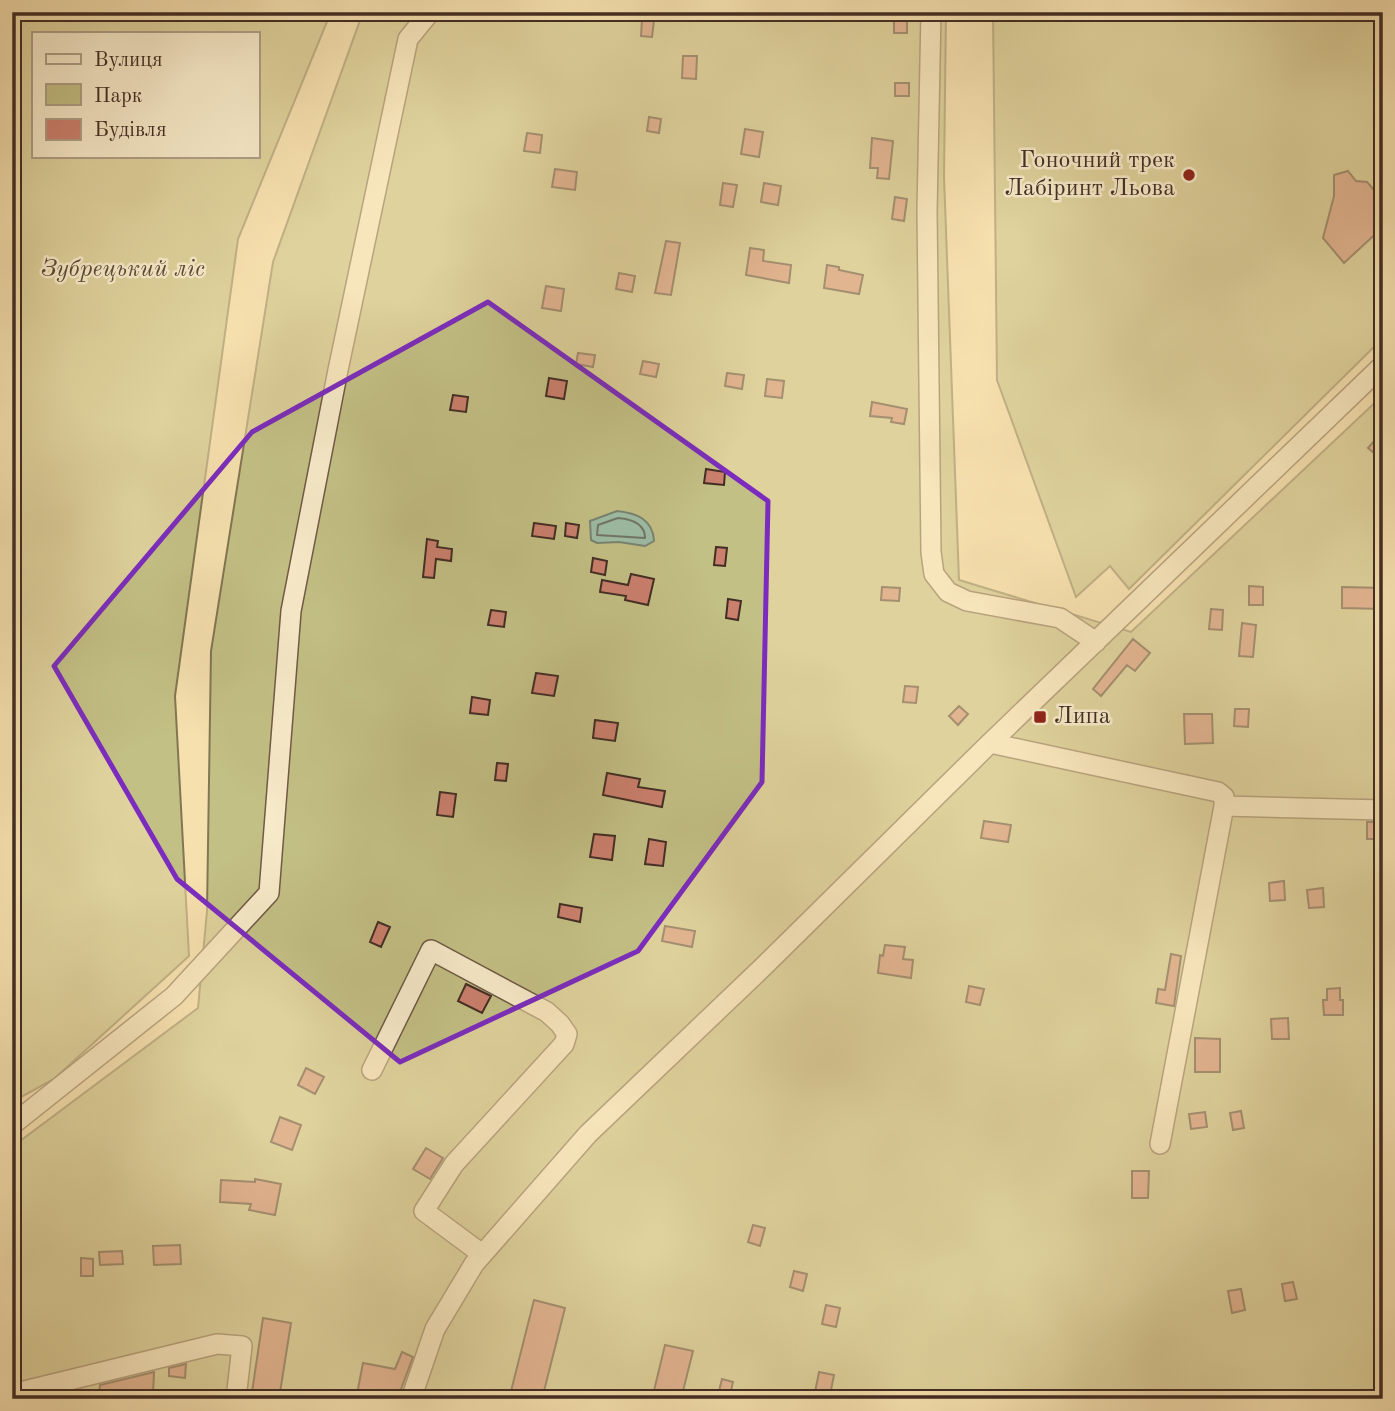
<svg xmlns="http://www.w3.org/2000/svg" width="1395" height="1411" viewBox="0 0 1395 1411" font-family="'Old Standard TT',serif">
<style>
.green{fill:#c3c085;stroke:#827654;stroke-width:2;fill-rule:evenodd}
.water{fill:#9dbea6;stroke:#798472;stroke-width:2}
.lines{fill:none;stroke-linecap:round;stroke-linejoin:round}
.shore{stroke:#707665;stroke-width:2}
.building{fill:#cb806e;stroke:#422d24;stroke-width:2}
.minor-casing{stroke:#6f5a46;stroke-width:22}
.minor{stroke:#f8ebca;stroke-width:19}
.marked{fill:none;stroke:#7b2cbf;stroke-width:5;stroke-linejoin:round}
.poi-dot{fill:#8f2418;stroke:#f8ebca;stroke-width:2.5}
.labels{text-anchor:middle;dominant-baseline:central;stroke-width:5;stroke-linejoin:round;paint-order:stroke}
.poi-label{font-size:24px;fill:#422d24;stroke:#f8ebca;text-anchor:end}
.park-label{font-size:24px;font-style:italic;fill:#5c4a37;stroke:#f8ebca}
</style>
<rect width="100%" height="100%" fill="#f5e0ae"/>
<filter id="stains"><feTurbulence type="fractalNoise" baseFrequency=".00286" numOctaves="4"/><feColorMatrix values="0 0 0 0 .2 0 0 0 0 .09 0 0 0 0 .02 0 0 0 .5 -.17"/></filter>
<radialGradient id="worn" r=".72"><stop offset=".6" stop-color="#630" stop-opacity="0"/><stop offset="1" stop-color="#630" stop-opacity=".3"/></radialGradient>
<path class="green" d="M12,12h319l-93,227 -63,457 14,260 -135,123 -42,23zM33,33h224v123h-224z
M363,12h583l-2,165 15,403 172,52 252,-237v1004h-1371v-252l186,-139 9,-97 4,-260 62,-389z
M993,12h390v326l-254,251 -19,-23 -34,31 -79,-217z"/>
<path class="water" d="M617,511c19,2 36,8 37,30l-9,5 -26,-4 -22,1 -6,-3 -1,-19z"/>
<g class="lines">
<path class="shore" d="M618,518c12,1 27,5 27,20l-48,-3 1,-10z"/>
</g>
<path class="building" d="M894,18h13v15h-13z
M642,19l12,1 -2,17 -11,-1z
M683,56h14l-1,23 -14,-1z
M895,83h14v13h-14z
M649,117l12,2 -2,14 -12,-2z
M745,129l18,3 -4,25 -18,-3z
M527,133l15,2 -2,18 -16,-2z
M872,138l21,3 -4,38 -12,-1 1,-10h-8z
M555,169l22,3 -2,18 -23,-3z
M1348,171l8,10 11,1 16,18v27l-39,36 -21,-25 11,-42v-21z
M723,183l14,2 -4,22 -13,-2z
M764,183l17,3 -3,19 -17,-3z
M895,197l12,2 -3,22 -12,-2z
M666,241l14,2 -9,52 -16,-2z
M750,248l14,2 -1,11 28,4 -2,18 -43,-8z
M827,265l12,2v3l24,5 -4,19 -35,-6z
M619,273l16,3 -3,16 -16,-3z
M546,286l18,3 -3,22 -19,-3z
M578,353l17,2 -2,12 -17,-3z
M643,361l16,3 -3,13 -16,-3z
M727,373l17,2 -2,14 -17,-3z
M549,378l18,3 -3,18 -18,-3z
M767,379l17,2 -2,17 -17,-2z
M453,395l15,2 -2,15 -16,-2z
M872,402l35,7 -3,15 -13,-2 1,-4 -22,-2z
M1383,431v30l-15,-13z
M706,469l19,3 -1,13 -20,-2z
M534,523l22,3 -2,13 -22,-3z
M566,523l13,2 -2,13 -12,-2z
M427,539l11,2 -1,6 15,2 -1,12 -15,-2 -2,19 -11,-1z
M716,547l11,1 -2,18 -11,-1z
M593,558l14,3 -2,14 -14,-3z
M631,574l23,5 -6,26 -23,-5 1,-4 -26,-4 2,-12 26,5z
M1249,586l14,1v18h-14z
M882,587l18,1 -1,13 -18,-1z
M1342,587l41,1v21l-41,-1z
M728,599l13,2 -3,19 -12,-2z
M1211,609l12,1 -1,20 -13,-1z
M491,610l15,2 -2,15 -16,-2z
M1242,623l14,2 -3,32 -14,-1z
M1133,639l17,14 -15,18 -8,-6 -26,31 -8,-7z
M536,673l22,3 -4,20 -22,-3z
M905,686l13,1 -2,16 -13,-1z
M472,697l18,3 -2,15 -18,-2z
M959,706l9,8 -10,11 -9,-9z
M1235,709h14l-1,18 -14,-1z
M1184,714h28l1,29 -28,1z
M595,720l23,3 -3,18 -22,-3z
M497,763l11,1 -2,17 -11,-1z
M607,773l33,6 -2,8 27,4 -3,16 -59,-12z
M440,792l16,2 -3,23 -16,-2z
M984,821l27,4 -3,17 -27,-4z
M1367,822h16v17h-16z
M594,834l21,2 -3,24 -22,-3z
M649,839l17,3 -3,24 -18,-2z
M1284,881l1,19 -15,1 -1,-18z
M1323,888l1,19 -15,1 -2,-18z
M560,904l22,4 -2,14 -22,-5z
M378,922l12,5 -9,20 -11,-5z
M665,926l30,5 -3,16 -30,-6z
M885,945l20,2 -2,12 10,1 -2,18 -33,-5 2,-18 3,1z
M1171,954l10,2 -7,50 -18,-3 2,-14 7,1z
M466,984l25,12 -9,17 -24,-12z
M969,986l15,3 -4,16 -14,-3z
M1340,988v12h3v15h-19l-1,-15h4v-11z
M1288,1018l1,21h-17l-1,-20z
M1195,1038l25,1v33h-25z
M306,1068l18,9 -9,17 -17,-9z
M1241,1111l3,17 -11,2 -3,-17z
M1205,1112l2,15 -16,2 -2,-15z
M280,1117l21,8 -9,25 -21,-8z
M426,1148l17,10 -13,21 -17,-10z
M1132,1171h17l-1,27h-16z
M255,1179l26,5 -6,31 -26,-5 2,-6 -31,-2 1,-22 34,2z
M753,1225l12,3 -5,18 -12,-4z
M180,1245l1,19 -27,1 -1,-19z
M122,1251l1,13 -23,1 -1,-13z
M81,1258l12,1v17h-12z
M794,1271l13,3 -4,17 -13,-4z
M1293,1282l4,17 -12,2 -3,-17z
M1241,1289l4,21 -13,3 -4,-22z
M534,1300l31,8 -23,91h-33z
M826,1305l14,3 -4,19 -14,-3z
M263,1318l28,5 -12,76h-28z
M665,1345l28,6 -12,48h-29z
M402,1352l11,5 -15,40 -15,-6 -1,8h-26l7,-36 32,6z
M186,1364l-1,14 -16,-2v-8z
M154,1372l-1,22 -36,-1 -1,3 -17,-1 1,-10z
M819,1372l15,3 -4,20 -15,-3z
M722,1379l11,3 -4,17h-12z"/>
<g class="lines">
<defs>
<path id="minor" d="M931,12l-4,199 4,341 3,22 14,18 19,9 93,17 36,24
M990,743l228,49 6,5v9l-64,338
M1224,806l159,4
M372,1070l59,-120 116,62 13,12 7,10 -3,10 -110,120 -30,47 58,43
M12,1125l162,-129 95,-103 22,-282 47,-241 70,-331 22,-27
M12,1394l205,-50 25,2 -6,53
M411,1399l24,-70 39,-65 114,-130 175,-167 223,-220 397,-382"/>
</defs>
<use href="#minor" class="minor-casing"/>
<use href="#minor" class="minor"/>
</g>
<path d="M0 0H1395V1411H0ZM488,302l280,199 -6,281 -124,169 -238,111 -223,-183 -123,-213 198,-234z" fill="#f5e0ae" fill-opacity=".55" fill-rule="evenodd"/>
<path class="marked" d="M488,302l280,199 -6,281 -124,169 -238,111 -223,-183 -123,-213 198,-234z"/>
<g class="poi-dot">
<circle cx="1189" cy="175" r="7"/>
<rect x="1033" y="710" width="14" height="14" rx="3.5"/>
</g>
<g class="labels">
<g class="poi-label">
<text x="1175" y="161">Гоночний трек<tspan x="1175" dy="28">Лабіринт Льова</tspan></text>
<text x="1054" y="717" text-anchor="start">Липа</text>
</g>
<g class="park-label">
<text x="123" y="270">Зубрецький ліс</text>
</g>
</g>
<rect width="1395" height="1411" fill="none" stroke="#f5e0ae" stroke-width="42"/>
<rect x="14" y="14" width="1367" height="1383" fill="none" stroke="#422d24" stroke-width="3.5"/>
<rect x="21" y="21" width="1353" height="1369" fill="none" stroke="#422d24" stroke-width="2"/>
<rect x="32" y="32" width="228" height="126" fill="#f8ebca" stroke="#af9f88" stroke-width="2"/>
<rect x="46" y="54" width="35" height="10" fill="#f8ebca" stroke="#af9f88" stroke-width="2"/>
<text x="94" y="66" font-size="21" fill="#422d24">Вулиця</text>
<rect x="46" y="84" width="35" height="21" fill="#c3c085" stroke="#af9f88" stroke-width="2"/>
<text x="94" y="102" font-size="21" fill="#422d24">Парк</text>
<rect x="46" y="119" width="35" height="21" fill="#cb806e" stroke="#af9f88" stroke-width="2"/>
<text x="94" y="136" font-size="21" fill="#422d24">Будівля</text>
<rect width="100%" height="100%" filter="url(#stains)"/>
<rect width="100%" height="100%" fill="url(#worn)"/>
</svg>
